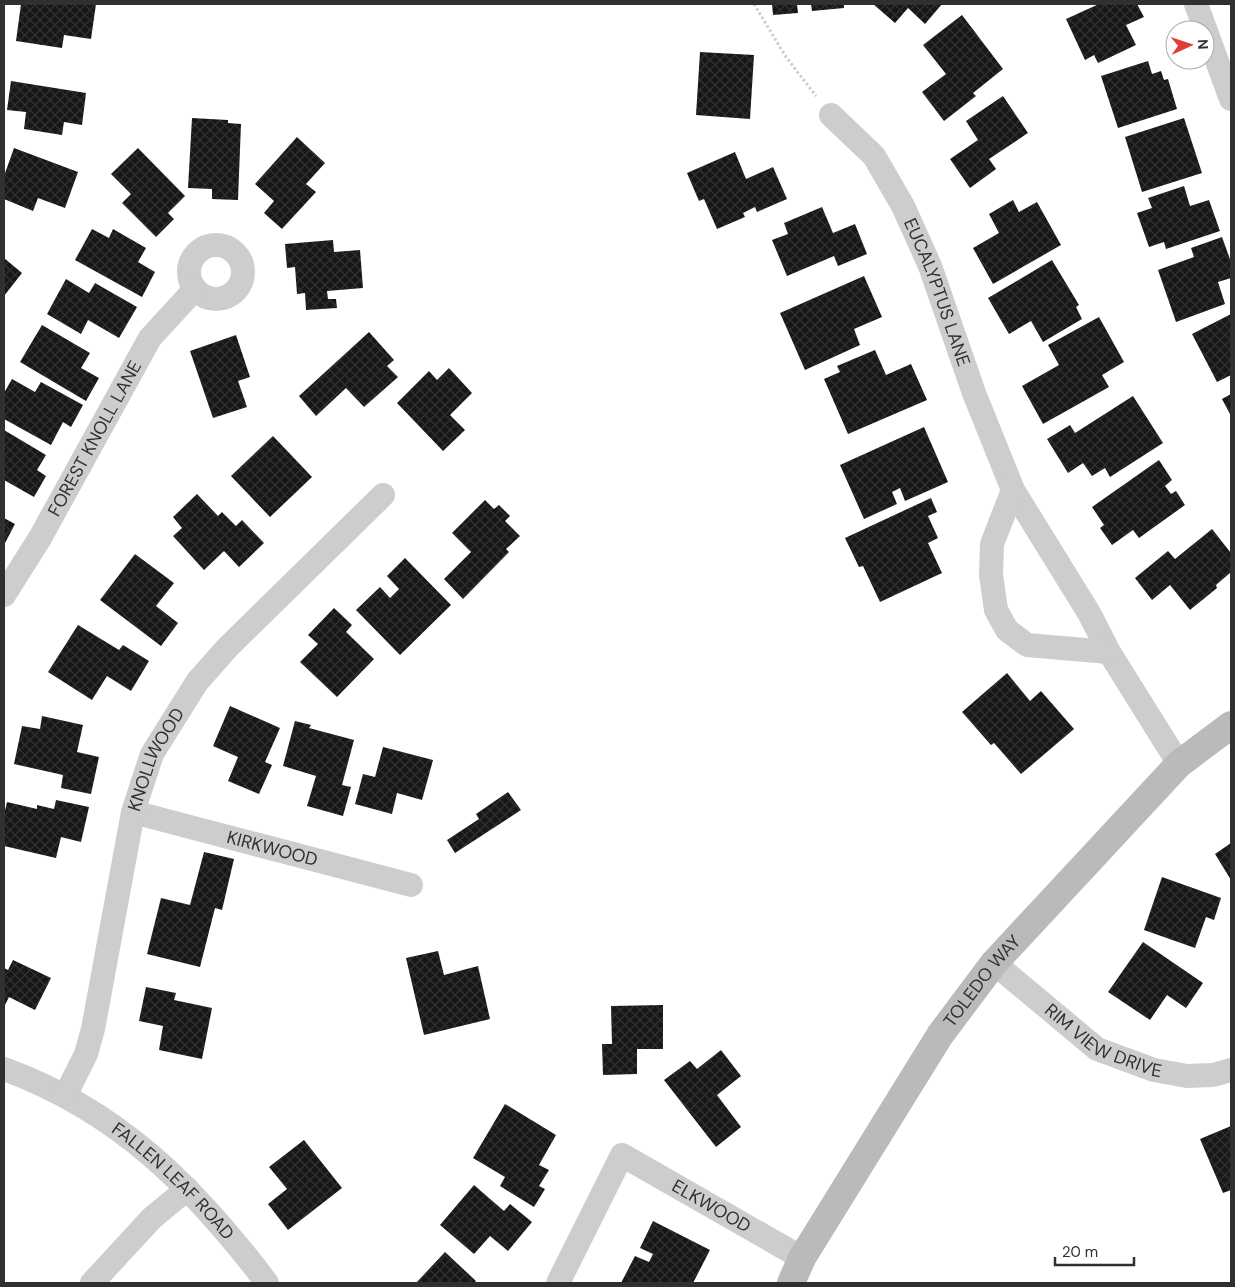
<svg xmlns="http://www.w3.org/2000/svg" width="1235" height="1287" viewBox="0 0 1235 1287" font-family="'DM Sans',sans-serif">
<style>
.building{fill:url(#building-cross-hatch)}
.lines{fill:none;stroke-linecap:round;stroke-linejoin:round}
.path{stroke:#cdcdcd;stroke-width:3;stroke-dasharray:2.5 2.5;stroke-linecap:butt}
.street{stroke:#cdcdcd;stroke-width:24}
.secondary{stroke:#bababa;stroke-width:28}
.labels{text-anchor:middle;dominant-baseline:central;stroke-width:5;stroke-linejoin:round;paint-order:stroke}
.street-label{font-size:18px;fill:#303030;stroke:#fff}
</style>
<defs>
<pattern id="building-cross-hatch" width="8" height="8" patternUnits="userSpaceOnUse" patternTransform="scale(1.25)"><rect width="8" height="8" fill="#171717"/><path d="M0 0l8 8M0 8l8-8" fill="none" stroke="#303030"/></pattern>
</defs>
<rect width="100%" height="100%" fill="#fff"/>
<path class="building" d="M21,4h75l-5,35 -27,-4 -2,13 -46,-7z
M772,4h25l1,9 -25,2z
M811,4h33v4l-32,3z
M873,4h69l-17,20 -17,-16 -13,15z
M1099,4h38l7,13 -18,8 10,20 -38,18 -4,-8 -9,5 -19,-41z
M962,15l41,54 -30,24 3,3 -32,25 -22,-29 24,-18 -23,-29z
M700,52l54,3 -4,64 -54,-4z
M1148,61l4,13 9,-3 3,9 4,-1 9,30 -59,19 -17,-52z
M11,81l75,12 -4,32 -18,-3 -2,13 -38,-6 2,-17 -19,-2z
M1003,96l25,37 -39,26 7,10 -26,19 -20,-29 28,-19 -12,-19z
M192,118l36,2v3l13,1 -3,76 -26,-1v-10l-24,-1z
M1184,118l18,55 -60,19 -17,-55z
M297,137l28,26 -19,21 10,8 -34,37 -18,-16 10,-12 -19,-17z
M14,148l64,24 -13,36 -27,-10 -5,13 -29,-12v-23z
M138,148l47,48 -17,17 6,6 -18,18 -34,-34 9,-9 -20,-20z
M735,152l11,27 27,-12 14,32 -30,13 -2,-5 -12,6 2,4 -28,12 -13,-30 -5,2 -12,-28z
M1184,186l6,20 19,-6 11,31 -54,18 -2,-7 -15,5 -12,-34 15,-5 -4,-10z
M1013,200l6,12 18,-10 24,43 -68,39 -20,-36 26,-15 -10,-19z
M822,207l11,26 22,-9 12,30 -29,12 -4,-10 -47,20 -15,-36 16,-6 -4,-11z
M92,229l17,9 4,-9 33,19 -8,14 17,10 -13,25 -67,-37z
M1222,237l9,25v16l-13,4 7,22 -49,18 -18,-52 36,-13 -3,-9z
M333,240l1,12 26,-2 3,38 -36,3 1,8h8l1,9 -31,2 -1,-17 -8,1 -2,-27 -8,1 -2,-24z
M4,258l18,15 -18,23z
M1052,260l27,45 -3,2 6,12 -39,23 -12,-21 -22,13 -21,-36z
M864,276l18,41 -28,12 6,16 -55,25 -25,-57z
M66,279l23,14 6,-10 42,24 -18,31 -31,-18 -7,14 -34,-20z
M1231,314v61l-14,7 -25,-48z
M1099,317l25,45 -22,13 7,12 -66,37 -21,-38 37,-21 -11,-20z
M42,325l48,28 -9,15 18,10 -13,23 -66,-39z
M369,332l25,28 -7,6 11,11 -34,30 -18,-19 -30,28 -17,-20z
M236,335l14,42 -12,4 9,26 -34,11 -23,-67z
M875,350l11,25 25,-11 16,36 -79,34 -24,-55 16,-7 -3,-6z
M449,368l23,25 -22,22 15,15 -22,21 -46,-48 32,-32 8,9z
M12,379l23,13 6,-10 42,23 -12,22 -8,-5 -12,23 -47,-26v-26z
M1231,394v22l-9,-17z
M1133,396l30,47 -53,34 -5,-9 -13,8 -9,-13 -15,10 -21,-34 23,-14 5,8z
M924,427l24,55 -43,19 -5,-13 -8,4 5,12 -33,15 -24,-54z
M4,430l42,25 -9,15 9,6 -12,21 -30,-17z
M273,436l39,41 -42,40 -39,-41z
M1159,460l13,20 -7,6 6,8 5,-3 9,14 -46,33 -6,-8 -21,15 -12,-17 4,-3 -12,-18z
M197,494l21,22 4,-4 14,14 6,-6 22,23 -25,24 -15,-16 -20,19 -31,-34 9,-8 -9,-11z
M931,498l6,14 -9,4 10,22 -10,5 14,30 -62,29 -17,-36 -4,1 -14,-29z
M485,500l9,9 5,-4 11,11 -5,5 15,15 -14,13 3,3 -46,47 -19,-20 27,-27 -19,-19z
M4,518l11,6 -11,21z
M1212,529l19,24v19l-15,13 1,3 -27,22 -20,-25 -18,15 -17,-22 33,-27 7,8z
M135,554l39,29 -18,23 22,17 -17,23 -61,-46z
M405,558l46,47 -51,50 -44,-45 24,-23 10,11 9,-9 -12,-13z
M334,608l18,17 -6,7 28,27 -37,38 -37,-35 18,-18 -10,-9z
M78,625l41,25 4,-5 26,16 -18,30 -24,-15 -15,24 -44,-28z
M1007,673l23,28 11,-10 33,38 -53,45 -27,-31 -3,2 -29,-33z
M230,706l50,22 -15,34 7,3 -13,29 -31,-13 10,-24 -25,-11z
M42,716l41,9 -6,27 22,5 -8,37 -30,-6 2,-13 -49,-11 8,-38 18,3z
M295,721l16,4 -2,3 45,12 -12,45 9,2 -8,29 -36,-10 9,-30 -33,-10z
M383,747l50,13 -11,40 -25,-7 -5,21 -37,-10 8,-30 12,3z
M508,792l13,18 -66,43 -8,-13 32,-21 -3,-5z
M56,800l33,7 -8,35 -20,-5 -5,21 -52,-12v-31l3,-13 30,7v-4l17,4z
M1231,843v37l-16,-26z
M204,852l30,7 -12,51 -7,-2 -15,59 -53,-13 14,-56 29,7z
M1162,877l59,21 -7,22 -8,-3 -11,31 -51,-18z
M1143,942l60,41 -17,25 -19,-13 -17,25 -42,-28z
M438,951l6,24 34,-9 12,53 -66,16 -18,-77z
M13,960l38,18 -16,32 -26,-13 -5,10v-39l4,2z
M146,987l30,6 -2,7 38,8 -10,51 -43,-9 4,-24 -24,-5z
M663,1005v44h-26v25l-34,1 -1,-31h10l-1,-38z
M721,1050l20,26 -24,19 24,32 -25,20 -52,-67 26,-19 7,8z
M505,1104l51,31 -17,30 10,5 -10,16 6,3 -11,18 -34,-21 5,-9 -32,-19z
M1231,1126v64l-8,3 -23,-54z
M304,1140l38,48 -54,42 -20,-26 19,-15 -18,-22z
M474,1185l30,26 6,-7 22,18 -24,29 -18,-15 -16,18 -34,-29z
M653,1221l57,29 -17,33h-72l14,-27 14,6 4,-8 -13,-6z
M445,1252l31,29 -2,2h-58z"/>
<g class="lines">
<path class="path" d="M754,4l32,53 30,39"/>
<g class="street">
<path d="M1196,4l35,95"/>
<path id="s1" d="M831,115l43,41 29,50 27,60 44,127 39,97 76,123 20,39 70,112"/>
<circle cx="216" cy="272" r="27"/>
<path d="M1013,490l-21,54 -1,31 5,35 11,20 20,15 82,7"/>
<path id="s2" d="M4,595l36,-57 110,-200 45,-49"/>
<path id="s3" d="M133,812l278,73"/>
<path id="s4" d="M994,963l103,86 57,21 33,6 26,-1 18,-5"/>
<path id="s5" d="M4,1069c115,42 191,119 263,214"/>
<path id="s6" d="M65,1096l21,-42 7,-25 40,-217 19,-58 45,-72 30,-34 156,-153"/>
<path d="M92,1283l60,-65 35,-29"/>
<path id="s7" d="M558,1283l64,-128 180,103"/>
</g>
<path class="secondary" id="s8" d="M791,1283l11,-25 138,-223 54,-72 185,-199 52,-39"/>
</g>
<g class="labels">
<g class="street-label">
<text stroke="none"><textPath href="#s1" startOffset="210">EUCALYPTUS LANE</textPath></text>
<text stroke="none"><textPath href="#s2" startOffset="181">FOREST KNOLL LANE</textPath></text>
<text stroke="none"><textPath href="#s6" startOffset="351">KNOLLWOOD</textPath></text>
<text stroke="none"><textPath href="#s3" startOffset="144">KIRKWOOD</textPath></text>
<text stroke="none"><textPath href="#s8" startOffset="358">TOLEDO WAY</textPath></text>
<text stroke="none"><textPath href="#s4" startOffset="136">RIM VIEW DRIVE</textPath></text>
<text stroke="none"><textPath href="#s5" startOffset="205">FALLEN LEAF ROAD</textPath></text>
<text stroke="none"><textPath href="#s7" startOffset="246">ELKWOOD</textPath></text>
</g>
</g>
<rect width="1235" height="1287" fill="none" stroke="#303030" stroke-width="10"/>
<g transform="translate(1190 45) rotate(87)"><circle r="24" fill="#ffffff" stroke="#acacac"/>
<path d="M0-4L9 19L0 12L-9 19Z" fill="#e43b35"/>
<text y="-8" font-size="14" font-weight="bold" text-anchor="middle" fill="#303030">N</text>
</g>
<path d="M1055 1257v8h79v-8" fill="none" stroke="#303030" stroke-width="2.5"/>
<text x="1062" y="1257" font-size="15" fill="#303030" stroke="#ffffff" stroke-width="4" paint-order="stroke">20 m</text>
</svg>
